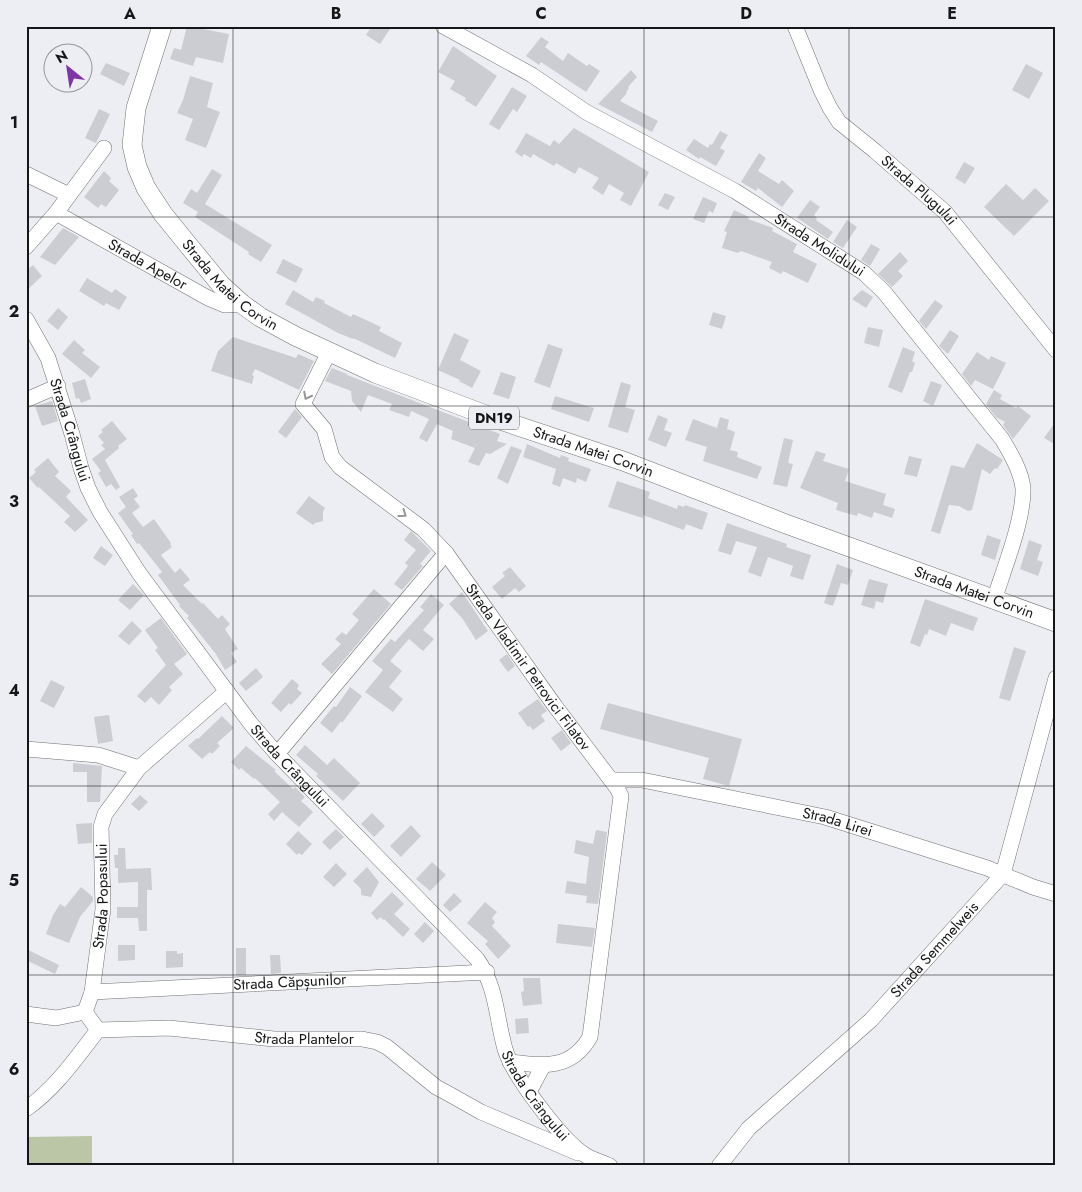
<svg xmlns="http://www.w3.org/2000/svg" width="1082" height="1192" viewBox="0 0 1082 1192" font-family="Jost,sans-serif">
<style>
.green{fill:#bbc6a7}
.building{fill:#cccdd2}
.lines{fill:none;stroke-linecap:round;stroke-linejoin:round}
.minor-casing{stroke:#707176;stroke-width:16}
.major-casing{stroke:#707176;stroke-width:20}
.minor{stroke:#fff;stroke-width:15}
.major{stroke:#fff;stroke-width:19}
.oneway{stroke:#969697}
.grid{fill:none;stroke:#151617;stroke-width:1;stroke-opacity:0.55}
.labels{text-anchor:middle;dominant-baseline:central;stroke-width:4;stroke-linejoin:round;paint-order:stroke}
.shield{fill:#eceef3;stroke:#565759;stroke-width:1}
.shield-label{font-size:14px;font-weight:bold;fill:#151617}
.street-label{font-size:15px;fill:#151617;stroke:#eceef3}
.neatline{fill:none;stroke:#151617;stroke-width:2}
.grid-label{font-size:16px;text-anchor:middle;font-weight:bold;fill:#151617}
</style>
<rect width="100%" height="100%" fill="#eceef3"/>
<path class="green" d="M92,1136v30h-66v-29z"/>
<path class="building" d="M187,26l42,8 -6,29 -27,-6 -3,9 -23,-7 4,-11 7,2z
M372,26h20l-12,18 -14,-9z
M541,37l8,5 -4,5 18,14 5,-8 19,13 2,-2 11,7 -14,21 -45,-30 -2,3 -13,-9z
M453,46l44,30 -21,31 -11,-7 1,-2 -16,-9 5,-8 -17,-9z
M106,63l24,10 -6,13 -24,-12z
M1026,64l17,9 -14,26 -17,-9z
M631,70l6,7 -9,10 1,1 -3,4 1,1 -7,8 38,20 -6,11 -54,-28z
M190,76l23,7 -6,24 13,5 -14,36 -21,-8 8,-21 -16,-6 6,-13z
M512,87l15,9 -10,16 -4,-3 -14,21 -10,-6z
M99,109l11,5 -14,29 -11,-5z
M574,128l75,44 -18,34 -11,-6 4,-7 -15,-9 -6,11 -11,-7 7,-10 -20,-11 -4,7 -19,-11 -2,3 -21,-12 -2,4 -7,-4 -2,3 -7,-5 11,-19 24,13 4,-6 5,4z
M720,131l8,4 -8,13 5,3 -9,15 -16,-9 -1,2 -13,-9 8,-11 14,9 2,-4 2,1z
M759,153l7,5 -8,13 21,13 3,-4 12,11 -12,16 -24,-19 -2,3 -15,-9z
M964,162l11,6 -10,16 -10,-6z
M212,169l10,6 -17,29 67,41 -11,17 -13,-8 1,-2 -54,-35 3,-5 -15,-9 8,-14 6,4z
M104,171l7,7 -2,3 10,9 -13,17 -5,-3 -3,4 -14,-11z
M1006,184l17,16 12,-12 14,13 -35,35 -30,-29z
M665,193l10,4 -7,13 -10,-5z
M703,197l14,6 -4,10 -4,-2 -5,12 -11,-4z
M810,200l10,7 -6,8 3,3 -1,2 17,12 -5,7 -31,-21z
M734,210l15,7 -1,2 25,9 -1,3 25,13 -4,8 24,12 -9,19 -25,-12 -2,3 -12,-6 3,-6 -31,-11 -3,2 -16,-5 5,-16 -3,-1z
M847,220l10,7 -14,21 -10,-6z
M63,228l16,9 -24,28 -15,-8z
M871,244l9,5 -10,17 -9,-6z
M900,252l8,9 -10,10 5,5 -11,11 -14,-13z
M283,259l20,10 -7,14 -20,-10z
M33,265l9,11 -16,15v-20z
M87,278l25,15 3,-4 12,8 -8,13 -13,-7 -2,3 -25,-15z
M293,290l20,12 3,-5 9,4 -1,2 27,14 2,-3 28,13 -2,4 23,12 -7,15 -42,-20v1l-15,-6 -53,-29z
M862,290l11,7 -7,11 -14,-9z
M935,300l8,6 -17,23 -7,-8z
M58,308l10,9 -10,13 -11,-9z
M713,312l13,4 -4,13 -13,-4z
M868,327l15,3 -4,17 -15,-4z
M950,330l9,6 -11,18 -9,-8z
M454,333l15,7 -9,20 21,11 -9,17 -13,-7 1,-1 -22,-10z
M233,337l63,21 2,-4 16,7 -15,29 -44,-21 -3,6 2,1 -2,8 -41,-13 7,-20z
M74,340l11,10 -3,3 18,14 -9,11 -29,-24z
M548,344l15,5 -13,39 -16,-6z
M903,347l12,5 -3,9 3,2 -3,9h-2l-8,21 -14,-6z
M977,352l12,8 2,-4 15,7 -13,26 -18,-9 -4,6 -9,-12z
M332,368l15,6v1l153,59 -3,7 10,3 -17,10 -4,-1 -7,13 -11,-4 7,-14 -24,-9 2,-8 -16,-7 -10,18 -8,-4 10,-19 -18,-8 -2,6 -20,-7 3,-6 -24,-9 -7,17 -9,-11 -1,-10 -26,-10z
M501,372l15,5 -7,22 -16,-5z
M85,379l6,20 -10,4 -2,-5 -3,1 -4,-16z
M931,381l11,4 -9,21 -10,-5z
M621,382l10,3 -6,22 10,3 -7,23 -20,-6z
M994,390l8,5 -2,4 16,9 2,-2 13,10 -18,23 -10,-14 2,-3 -9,-5 -10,-13z
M555,396l39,12 -5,14 -38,-13z
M52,401l6,20 -16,5 -7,-20z
M295,409l7,8 -16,21 -8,-6z
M658,415l10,4 -4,11 8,3 -6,14 -18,-7z
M720,417l9,3 -2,9 8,3 -5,18 8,2 -1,5 25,10 -5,12 -54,-18 4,-14 -22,-7 8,-21 24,9z
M112,421l15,18 -9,7 1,2 -14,12 15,27 -4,3 -5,-6 -5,3 -8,-14 3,-2 -9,-12 13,-10 -4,-4 3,-2 -6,-7 5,-4 -2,-2z
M1056,421v24l-12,-7z
M784,438l9,2 -5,23 5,1 -6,23 -14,-3z
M977,443l26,17 -6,9 -2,-1 -5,6 -8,-5 -10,41 -4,1 -9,-5 -10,-1 -9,29 -9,-3 20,-66 13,3z
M527,444l33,14 1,-3 8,3 -1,3 23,8 -5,13 -9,-4 -1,5 -13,-5 -3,9 -8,-3 4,-15 -33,-12z
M511,446l11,4 -14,34 -11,-6z
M816,451l10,3 -3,7 26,8 -4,12 41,13 -3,11 12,4 -3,9 -18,-6 -2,6 -14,-5 -1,3 -21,-6 2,-7 -38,-15z
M909,456l13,3 -5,18 -13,-3z
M48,458l11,14 -4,4 16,15 -5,6 22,23 -13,12 -11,-10 6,-6 -31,-29 -1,1 -9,-10 7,-6 -2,-2z
M617,481l33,11 -2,6 29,11 1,-4 6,2 1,-2 23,8 -6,17 -16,-6 -2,6 -41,-15v3l-35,-11z
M133,488l5,8 -4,3 6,8 -8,6 11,14 11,-8 17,24 -1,1 2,3 -11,8 14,18 5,-5 7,8 3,4 -7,5 19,19 1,-1 15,16 4,-4 8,9 -5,5 13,20 -7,4 6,9 -12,8 -9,-16 -29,-36 2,-2 -10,-10 1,-1 -22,-30 4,-3 -23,-29 -2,1 -6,-9 2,-1 -15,-21 8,-6 -7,-10z
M309,496l16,12 -2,4v9l-8,2 -2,2 -17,-12z
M727,523l60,21 -1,3 25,8 -8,25 -13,-4 3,-10 -25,-9 -7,20 -13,-5 9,-25 -21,-6 -5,14 -13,-4z
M411,531l20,20 -11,13 3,2 -21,24 -8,-6 14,-18 -3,-3 11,-13 -12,-10z
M987,535l14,5 -6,20 -14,-5z
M1029,540l13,5 -5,15 6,2 -5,14 -18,-7z
M101,546l12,9 -8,11 -12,-8z
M837,564l16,6 -5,15 -7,-2 -8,23 -9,-3z
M510,567l16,19 -7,6 -4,-4 -13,11 -10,-12 13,-11 -3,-3z
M869,579l19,5 -5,19 -7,-2 -2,8 -13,-4z
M133,584l11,11 -14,15 -12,-10z
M374,589l17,15 -59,70 -11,-10 20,-20 -6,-5 7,-7 4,3 13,-15 -7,-6z
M462,592l26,39 -12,9 -14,-22 -13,-14z
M431,594l13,11 -21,25 11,9 -11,12 -14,-12 -19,22 12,10 -13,16 14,12 -10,13 -28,-20 18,-22 -11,-9 19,-22 4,3 29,-32 -4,-3z
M925,599l53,19 -5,13 -22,-8 -5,13 -17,-7 -2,6 -2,-1 -5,13 -10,-4z
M161,618l26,36 -13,10 9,10 -14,13 3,3 -13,15 -8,-8 -6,6 -8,-7 29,-31 -11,-15 3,-2 -13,-18z
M132,621l10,10 -13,14 -11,-9z
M1014,647l12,4 -16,50 -11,-3z
M507,654l8,12 -7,6 -9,-12z
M256,668l7,9 -17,14 -7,-8z
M292,679l7,6 -2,4 5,4 -11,12 -2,-2 -8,9 -10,-9z
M51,680l14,7 -11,21 -14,-7z
M350,687l12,9 -20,27 -1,-2 -9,12 -12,-10 14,-17 2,1z
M538,699l9,12 -6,4 4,6 -12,9 -3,-4 -2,1 -10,-14z
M608,703l134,36 -13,47 -26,-7 6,-21 -109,-29z
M109,715l4,26 -15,3 -4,-27z
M222,716l12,12 -17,15 3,3 -8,8 -2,-2 -8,7 -14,-13 9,-8 1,1z
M562,730l9,13 -10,8 -10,-13z
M305,745l22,20 7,-7 26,25 -17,18 -27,-25 2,-2 -22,-19z
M246,746l30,24 -2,1 19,18 2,-2 10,10 -4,4 12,11 -14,15 -17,-15 -8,9 -6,-7 12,-12 -25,-24 -1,1 -13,-11 -2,2 -8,-8z
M73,763l29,3 -2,36h-13v-30h-14z
M140,795l8,7 -9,9 -8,-7z
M372,813l13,13 -11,11 -13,-13z
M92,823v20l-14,1 -2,-20z
M411,825l10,11 -20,21 -11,-11z
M336,829l8,8 -14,13 -8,-8z
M596,830l11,2 -9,72 -12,-1 1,-7 -22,-3 2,-12 19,3 3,-27 -15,-4 2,-13 17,4z
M298,831l14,13 -10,11 -3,-2 -2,2 -11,-11z
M118,848h7l1,21 25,-1 1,22h-5v41h-8l-1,-13h-21v-11h21v-25l-20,1v-15h-3l-1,-13h4z
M432,862l14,13 -16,16 -14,-12z
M336,863l11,11 -13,13 -11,-10z
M367,867l12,15 -8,15 -10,-2v-6l-8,-8z
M81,887l12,10v4l-13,16 -11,26 -23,-9 7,-19 7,-11 5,3z
M392,892l12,12 -10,10 16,15 -7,8 -19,-18 -1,1 -2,-3 -4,3 -6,-7z
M454,893l8,8 -12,11 -7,-7z
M485,902l12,10 -5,6 3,4 -3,4 19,20 -13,13 -13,-15 3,-3 -21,-18z
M425,922l9,9 -11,12 -9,-9z
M558,924l37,4 -3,19 -36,-4z
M118,945h17v15l-17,1z
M236,948h10v27h-10z
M26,949l33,16 -4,9 -29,-14z
M166,951h11v3l6,-1v14l-17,1z
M270,955h10l1,18 -10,1z
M523,978h17l2,26 -19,2 -2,-14 3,-1z
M528,1018l1,15 -13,1 -1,-15z"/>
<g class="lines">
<defs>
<g id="minor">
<path id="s1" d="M443,26l89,49 54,37 149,79 129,82 20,19 118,147c9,15 19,32 21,49 1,31 -19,81 -29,112"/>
<path id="s2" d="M795,26l26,64 9,18 9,14 36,29 70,61 111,138"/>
<path d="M26,174l43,21"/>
<path id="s3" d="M56,213l152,85 17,7 17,-1"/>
<path d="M26,247l30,-34 48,-65"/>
<path id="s4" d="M26,319l22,39 24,76 9,34 7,20 12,24 39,61 112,151 26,30 200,205c20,28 19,58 28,90 8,27 57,91 80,106 8,5 17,7 25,11"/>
<path id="s5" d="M329,352l-26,52 21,25 8,28 8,10 83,62 23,24 109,153 62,82 4,8 -31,241c-19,33 -46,29 -80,25"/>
<path d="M26,400l32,-14"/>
<path d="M26,749l72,6 41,13"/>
<path d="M277,754l169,-201"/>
<path id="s6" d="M612,780h30l183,37 162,51 46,19 23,7"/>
<path id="s7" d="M92,992l395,-20"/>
<path d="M26,1014l30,4 29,-6"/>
<path id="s8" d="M98,1030l-13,-18 7,-20 11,-83 -2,-82 4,-13 34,-46 88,-77"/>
<path d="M529,1092l14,-26"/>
<path id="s9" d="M26,1109c30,-21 50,-51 72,-79l71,-2 105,11h88l15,3 10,5 49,40 13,7 32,18 97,41"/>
<path id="s10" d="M719,1166l30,-38 122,-108 132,-146 53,-196"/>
</g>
<g id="major">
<path id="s11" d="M162,26l-26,82 -4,37 5,22 9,21 17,26 26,32 32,39 21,19 18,13 35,19 80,37 116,44 132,44 163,63 270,98"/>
</g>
</defs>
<use href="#minor" class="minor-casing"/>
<use href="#major" class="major-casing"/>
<use href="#minor" class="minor"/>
<use href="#major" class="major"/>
</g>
<defs><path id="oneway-chevron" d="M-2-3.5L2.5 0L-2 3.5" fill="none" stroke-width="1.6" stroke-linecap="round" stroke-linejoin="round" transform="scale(1.25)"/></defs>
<g class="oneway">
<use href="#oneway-chevron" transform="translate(307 396) rotate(117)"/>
<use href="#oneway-chevron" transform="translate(403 514) rotate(36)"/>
</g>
<path class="grid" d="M233,26v1140M438,26v1140M644,26v1140M849,26v1140M26,217h1030M26,406h1030M26,596h1030M26,786h1030M26,975h1030"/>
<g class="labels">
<rect class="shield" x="469" y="406.5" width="50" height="23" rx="4"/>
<g class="shield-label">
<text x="494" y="418">DN19</text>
</g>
<g class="street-label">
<text stroke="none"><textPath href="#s2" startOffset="211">Strada Plugului</textPath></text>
<text stroke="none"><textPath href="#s1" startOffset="436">Strada Molidului</textPath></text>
<text stroke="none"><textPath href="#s3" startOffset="105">Strada Apelor</textPath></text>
<text stroke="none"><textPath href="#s11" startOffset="298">Strada Matei Corvin</textPath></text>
<text stroke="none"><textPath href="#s4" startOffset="120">Strada Crângului</textPath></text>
<text stroke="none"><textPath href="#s11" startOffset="702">Strada Matei Corvin</textPath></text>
<text stroke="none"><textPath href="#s11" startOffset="1108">Strada Matei Corvin</textPath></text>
<text stroke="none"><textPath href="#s5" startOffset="410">Strada Vladimir Petrovici Filatov</textPath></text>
<text stroke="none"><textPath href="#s4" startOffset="525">Strada Crângului</textPath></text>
<text stroke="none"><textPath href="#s6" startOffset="230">Strada Lirei</textPath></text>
<text stroke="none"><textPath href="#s8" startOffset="140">Strada Popasului</textPath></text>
<text stroke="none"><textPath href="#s10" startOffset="306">Strada Semmelweis</textPath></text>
<text stroke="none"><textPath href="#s7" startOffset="198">Strada Căpșunilor</textPath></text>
<text stroke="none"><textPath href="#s9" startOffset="314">Strada Plantelor</textPath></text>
<text stroke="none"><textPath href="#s4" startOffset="945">Strada Crângului</textPath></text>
</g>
</g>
<rect width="1082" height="1192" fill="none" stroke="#eceef3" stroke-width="55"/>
<g transform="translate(68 68) rotate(330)"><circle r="24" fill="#eceef3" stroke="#96989b"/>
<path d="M0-4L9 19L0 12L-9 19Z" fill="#8035a7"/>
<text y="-8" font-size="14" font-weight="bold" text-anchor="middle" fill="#151617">N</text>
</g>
<rect x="28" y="28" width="1026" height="1136" class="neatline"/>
<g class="grid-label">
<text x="130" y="19">A</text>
<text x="336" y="19">B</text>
<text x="541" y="19">C</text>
<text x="746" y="19">D</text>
<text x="952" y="19">E</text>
<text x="14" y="128">1</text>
<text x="14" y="317">2</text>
<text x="14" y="507">3</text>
<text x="14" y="696">4</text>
<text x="14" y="886">5</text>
<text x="14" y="1075">6</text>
</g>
</svg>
